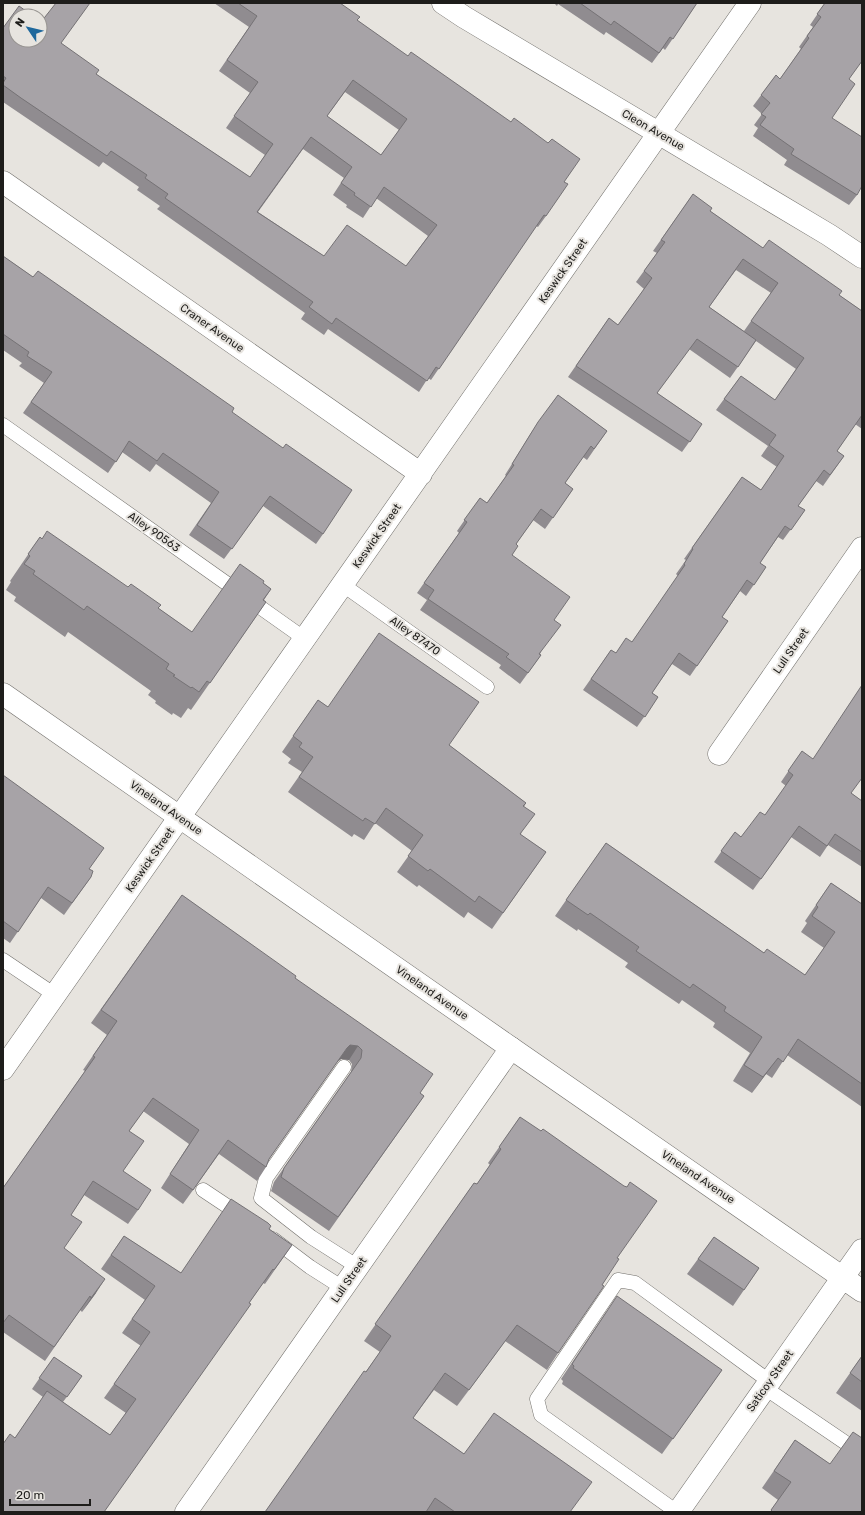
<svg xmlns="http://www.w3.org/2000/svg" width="865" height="1515" viewBox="0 0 865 1515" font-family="Rubik,sans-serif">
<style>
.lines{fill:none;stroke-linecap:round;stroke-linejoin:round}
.service-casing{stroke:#716f6b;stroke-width:15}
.minor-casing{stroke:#716f6b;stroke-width:23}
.secondary-casing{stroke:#716f6b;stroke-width:23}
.service{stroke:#fff;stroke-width:14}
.minor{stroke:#fff;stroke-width:22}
.secondary{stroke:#fff;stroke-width:22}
.wall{fill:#908c90;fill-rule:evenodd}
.shaded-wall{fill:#757275}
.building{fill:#a7a3a7;stroke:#757275;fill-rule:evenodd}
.labels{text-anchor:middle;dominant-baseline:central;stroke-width:4;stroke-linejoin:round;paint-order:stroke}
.street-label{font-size:11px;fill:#1e1d1b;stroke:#e7e4df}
</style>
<rect width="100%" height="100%" fill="#e7e4df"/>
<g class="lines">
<defs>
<path id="service" d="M3,425l302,214
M343,585l144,102
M3,960l52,35
M344,1067l-78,111 -5,20 50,39 47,30
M203,1190l39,26
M273,1239l37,28 33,21
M765,1388l97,66
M677,1512l-136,-97 -4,-16 81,-119 17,3 134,98"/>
<path id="minor" d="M443,3l21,14 365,218 33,22
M3,182l418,292
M719,754l143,-206
M3,1069l747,-1066
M186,1512l325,-464"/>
<path id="secondary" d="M3,694l508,354 351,243
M678,1512l184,-262"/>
</defs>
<use href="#service" class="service-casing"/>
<use href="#minor" class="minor-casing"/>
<use href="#secondary" class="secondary-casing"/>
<use href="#service" class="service"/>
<use href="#minor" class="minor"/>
<use href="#secondary" class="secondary"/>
</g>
<path class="wall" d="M214,3h126l17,17 207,162 -18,34 -8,11 -2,-1 -105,154 -3,-2 -9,14 -91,-63 -4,6 -23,-16 4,-6 -148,-104 3,-3 -23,-16 2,-3 -36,-25 -4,5 -96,-65v-74l58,15 35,31 154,103 15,-22 -39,-27 24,-35 -31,-22 30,-44zM345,92l54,38 -18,25 -54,-39zM303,149l41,29 -11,17 14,10 -1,2 17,11 13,-20 52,38 -22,30 -82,-10 -66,-44z
M554,3h143l-32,47 -2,-2 -11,15 -46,-31 -2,3 -46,-31 -1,2z
M825,3l24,76 -17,39 25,77 -8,10 -65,-40 3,-5 -34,-24 5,-8 -4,-3 8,-11 -9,-8 23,-31 4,4 21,-30 -2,-2 14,-20 -3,-2z
M693,194l17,17 53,37 76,47 23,16v118l-7,-5 -18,27 7,5 -21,30 -7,-5 -18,25 7,4 -22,30 -5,-3 -18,26 6,4 -20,29 -6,-5 -18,26 6,4 -38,55 -18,-12 -20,29 6,4 -21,30 -54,-37 28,-40 5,3 16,-11 46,-66 -2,-2 10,-14 -2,-1 58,-82 19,13 16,-23 -16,-11 7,-10 -52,-36 25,-34 34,24 21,-31 -40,-28 -26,37 -41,-29 -32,44 45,31 -20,28 -114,-75 41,-59 9,7 26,-36 -8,-7 21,-29 -4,-2zM736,270l35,23 -27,38 -35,-24z
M3,256l30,21 199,135 91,122 -7,10 -53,-38 -39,53 -35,-24 22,-32 -55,-39 -6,8 -28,-20 -14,21 -85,-60 21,-30 -25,-17 3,-3 -19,-13z
M558,395l49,36 -20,29 -4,-3 -18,26 8,6 -28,40 -12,-9 -17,24 -4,11 42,65 -14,34 1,1 -21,29 -21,-16 2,-3 -81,-55 7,-10 -10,-7 42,-60 -2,-2 23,-33 7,5 19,-27 -1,-1 26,-42z
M40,537l118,71 34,24 71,-49 8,6 -7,11 2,2 -75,108 -3,-2 -7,10 -8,-5 -1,2 -17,-12 1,-2 -8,-6 3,-4 -83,-59 -3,5 -51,-36 2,-4 -10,-7 5,-8 -1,-1z
M318,700l10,7 121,38 77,58 -2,4 -3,28 25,17 -54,77 -24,-17 -4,6 -45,-33 -2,2 -20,-15 15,-21 -37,-28 -11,17 -10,-6 -2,3 -64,-45 14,-20 -14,-9 3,-4 -9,-7z
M802,751l49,42 11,8v66l-34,-22 -8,12 -29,-20 -38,53 -39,-28 21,-30 6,5 24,-22 21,-29 -5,-4z
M3,775l86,94 2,8 -27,38 -23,-17 -31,45 -7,-5z
M606,843l158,110 41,22 19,-27 -23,-16 6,-9 -2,-2 26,-38 31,21v203l-75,-52 -15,23 -6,-4 -14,19 -19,-12 17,-28 -37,-26 2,-4 -33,-23 -3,4 -54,-37 3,-4 -50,-34 -1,2 -22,-15z
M182,895l113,83 125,115 4,3 -95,135 -58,-40 3,-9 77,-110 1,-8 -3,-4 -8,-1 -4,3 -68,97 -3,8 -9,14 -38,-27 -36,50 -22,-16 28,-44 -46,-33 -14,20 -6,40 15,39 -10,14 -44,-29 -13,20 -7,33 32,45 -14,19 -2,-2 -35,51 -42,-29v-144l82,-117 -2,-1 24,-35 -16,-12z
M520,1117l97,141 -15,27 -55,85 -42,-29 -48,65 -23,-16 -21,28 51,36 106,58h-305l115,-160 -16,-11 110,-158 3,1 13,-19 -2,-2z
M269,1229l23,16 -27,39 -2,-1 -159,229 -89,-74 28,-41 -11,-8 22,-32 28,19 -19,26 47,33 16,-22 -22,-15 37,-52 -19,-13 23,-33 -44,-31 23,-33 57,37z
M714,1237l45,31 -26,38 -46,-32z
M606,1312l116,58 -60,84 -100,-70 1,-3 -2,-2z
M862,1356v55l-26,-18z
M795,1440l35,24 32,48h-92l8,-12 -16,-12z"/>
<path class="shaded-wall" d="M350,1045l8,1 -9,14 -8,-1 -4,3 -78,111 88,-125z
M778,1058l-12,16 -14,19 11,-16z
M105,1279l-9,14 -14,19 9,-14z
M517,1325l-12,16 -48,65 12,-16z"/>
<path class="building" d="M56,3h34l-29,40 38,27 -3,4 154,103 23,-33 -39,-28 24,-34 -31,-22 30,-44 -19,-13h102l20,14 -3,3 51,36 3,-4 100,70 3,-4 34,25 4,-4 28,20 -16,23 4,2 -22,32 -2,-1 -105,154 -3,-2 -9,14 -91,-63 -4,6 -23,-17 4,-5 -148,-104 3,-4 -23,-16 2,-3 -36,-24 -4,5 -86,-58 -18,-13v-2l3,-5 -3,-2v-48l16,-22 14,10h-17v24h24v-19l1,1zM353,80l54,39 -26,36 -54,-39zM311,137l41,30 -11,16 14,10 -1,2 17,12 13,-20 53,38 -31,41 -59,-41 -23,31 -67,-44z
M580,3h117l-24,36 -3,-2 -11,16 -45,-32 -3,4z
M825,3h37v58l-13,18 6,5 -23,34 30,19v49l-5,9 -66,-41 3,-5 -34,-24 6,-8 -5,-3 9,-11 -9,-8 15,-20 4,4 29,-41 -2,-2 14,-19 -4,-3z
M693,194l19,14 -2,3 53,37 6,-8 73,51 -3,4 23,16v104l-25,36 7,5 -14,19 -6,-5 -26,36 7,4 -14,20 -6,-4 -25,37 6,4 -12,18 -7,-5 -25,37 6,4 -31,45 -18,-13 -27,40 6,4 -13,20 -54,-38 20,-29 5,3 10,-15 6,4 53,-77 -1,-1 9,-15 -1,-1 50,-71 19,13 23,-34 -15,-11 7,-10 -52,-36 17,-23 34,24 29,-42 -53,-37 27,-38 -35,-24 -34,48 47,33 -18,27 -41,-28 -40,54 45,31 -12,18 -114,-76 33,-48 9,7 34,-47 -8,-7 21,-29 -4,-2z
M3,256l30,21 5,-6 196,137 -2,4 51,36 3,-4 66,46 -29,44 -53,-38 -38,53 -35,-24 22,-33 -56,-39 -6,8 -28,-20 -13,21 -85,-60 21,-30 -25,-16 2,-4 -26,-18z
M558,395l49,36 -13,18 -3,-3 -26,37 8,6 -20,29 -12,-9 -25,35 2,2 -6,9 58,42 -16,23 7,5 -22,29 2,1 -13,18 -22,-16 3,-3 -81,-55 6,-9 -10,-7 43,-61 -3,-2 16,-22 7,5 27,-38 -2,-1 26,-42z
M47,531l81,56 3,-3 30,21 -3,3 34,24 48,-68 24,17 -1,2 8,6 -8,11 3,2 -56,81 -3,-2 -8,11 -7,-5 -1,1 -18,-12 2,-1 -9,-6 3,-5 -82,-58 -3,4 -51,-36 2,-3 -11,-7 6,-8 -2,-2 12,-17 2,2z
M379,633l100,69 -30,43 77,58 -3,3 12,8 -15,20 26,18 -43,61 -24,-17 -4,6 -45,-33 -2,2 -20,-15 15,-21 -37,-27 -11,16 -10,-6 -2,3 -64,-44 14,-20 -14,-10 3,-4 -9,-7 25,-36 10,7z
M862,685v93l-11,15 11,8v51l-27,-18 -8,12 -28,-20 -38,53 -40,-28 14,-19 6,5 19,-25 5,3 28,-40 -5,-4 14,-20 11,8z
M3,775l101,73 -15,21 4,2 -2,6 -19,26 -24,-16 -30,45 -15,-11z
M606,843l158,110 3,-4 38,26 30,-43 -23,-16 6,-9 -2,-2 15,-22 31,21v180l-64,-45 -15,23 -5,-4 -15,19 -19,-12 18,-28 -38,-26 2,-4 -33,-23 -3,4 -54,-37 3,-4 -49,-34 -2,2 -22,-15z
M182,895l114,81 -1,2 138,96 -13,19 4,3 -86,121 -57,-40 3,-9 77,-110 1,-8 -4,-4 -8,-1 -3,3 -78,111 -3,8 -38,-27 -35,50 -23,-16 29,-44 -46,-32 -24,33 15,10 -21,30 28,19 -13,20 -45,-29 -22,34 11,7 -18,26 41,31 -14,19 -1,-2 -36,51 -45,-32 -6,8v-135l92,-131 -2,-1 24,-35 -16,-11z
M520,1117l21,14 2,-2 81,57 3,1 3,-5 27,19 -40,57 2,1 -17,26 2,1 -46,67 -41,-28 -48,65 -24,-17 -32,45 51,36 30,-41 98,69 -22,30h-115l-20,-14 -9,14h-161l99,-141 2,1 25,-36 -16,-12 99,-141 3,1 24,-35 -2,-2z
M231,1199l37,24 3,3 -2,3 23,16 -18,25 -1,-1 -24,34 2,1 -147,208h-101v-68l7,-10 5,4 32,-47 63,44 26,-36 -22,-15 36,-52 -18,-13 23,-33 -44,-31 13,-19 57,37z
M714,1237l45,31 -15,22 -46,-31z
M617,1296l105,74 -49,69 -100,-71 1,-2 -2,-2z
M862,1356v26l-12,-9z
M54,1357l28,19 -15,21 -28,-19z
M853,1432l9,6v74h-89l-2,-2 20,-28 -17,-11 21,-31 35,24z"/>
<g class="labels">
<g class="street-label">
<text transform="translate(653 130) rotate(30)">Cleon Avenue</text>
<text transform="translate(563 271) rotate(-55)">Keswick Street</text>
<text transform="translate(212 328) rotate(35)">Craner Avenue</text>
<text transform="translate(154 532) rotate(35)">Alley 90563</text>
<text transform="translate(377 536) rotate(-55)">Keswick Street</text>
<text transform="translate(415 636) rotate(35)">Alley 87470</text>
<text transform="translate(791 651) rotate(-55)">Lull Street</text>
<text transform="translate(166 808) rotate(35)">Vineland Avenue</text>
<text transform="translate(150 860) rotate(-55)">Keswick Street</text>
<text transform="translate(432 993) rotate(35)">Vineland Avenue</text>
<text transform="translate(698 1177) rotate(34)">Vineland Avenue</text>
<text transform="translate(349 1280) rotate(-55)">Lull Street</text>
<text transform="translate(770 1381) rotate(-55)">Saticoy Street</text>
</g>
</g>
<rect width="865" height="1515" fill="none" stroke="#1e1d1b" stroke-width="8"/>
<g transform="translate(28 28) rotate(305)"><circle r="19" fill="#e7e4df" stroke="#979491"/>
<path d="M0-3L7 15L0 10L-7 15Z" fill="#1f689c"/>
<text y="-6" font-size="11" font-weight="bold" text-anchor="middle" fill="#1e1d1b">N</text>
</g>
<path d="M10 1499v6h80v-6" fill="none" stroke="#1e1d1b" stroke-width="2"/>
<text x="16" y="1499" font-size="12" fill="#1e1d1b" stroke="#e7e4df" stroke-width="3" paint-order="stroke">20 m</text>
</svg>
